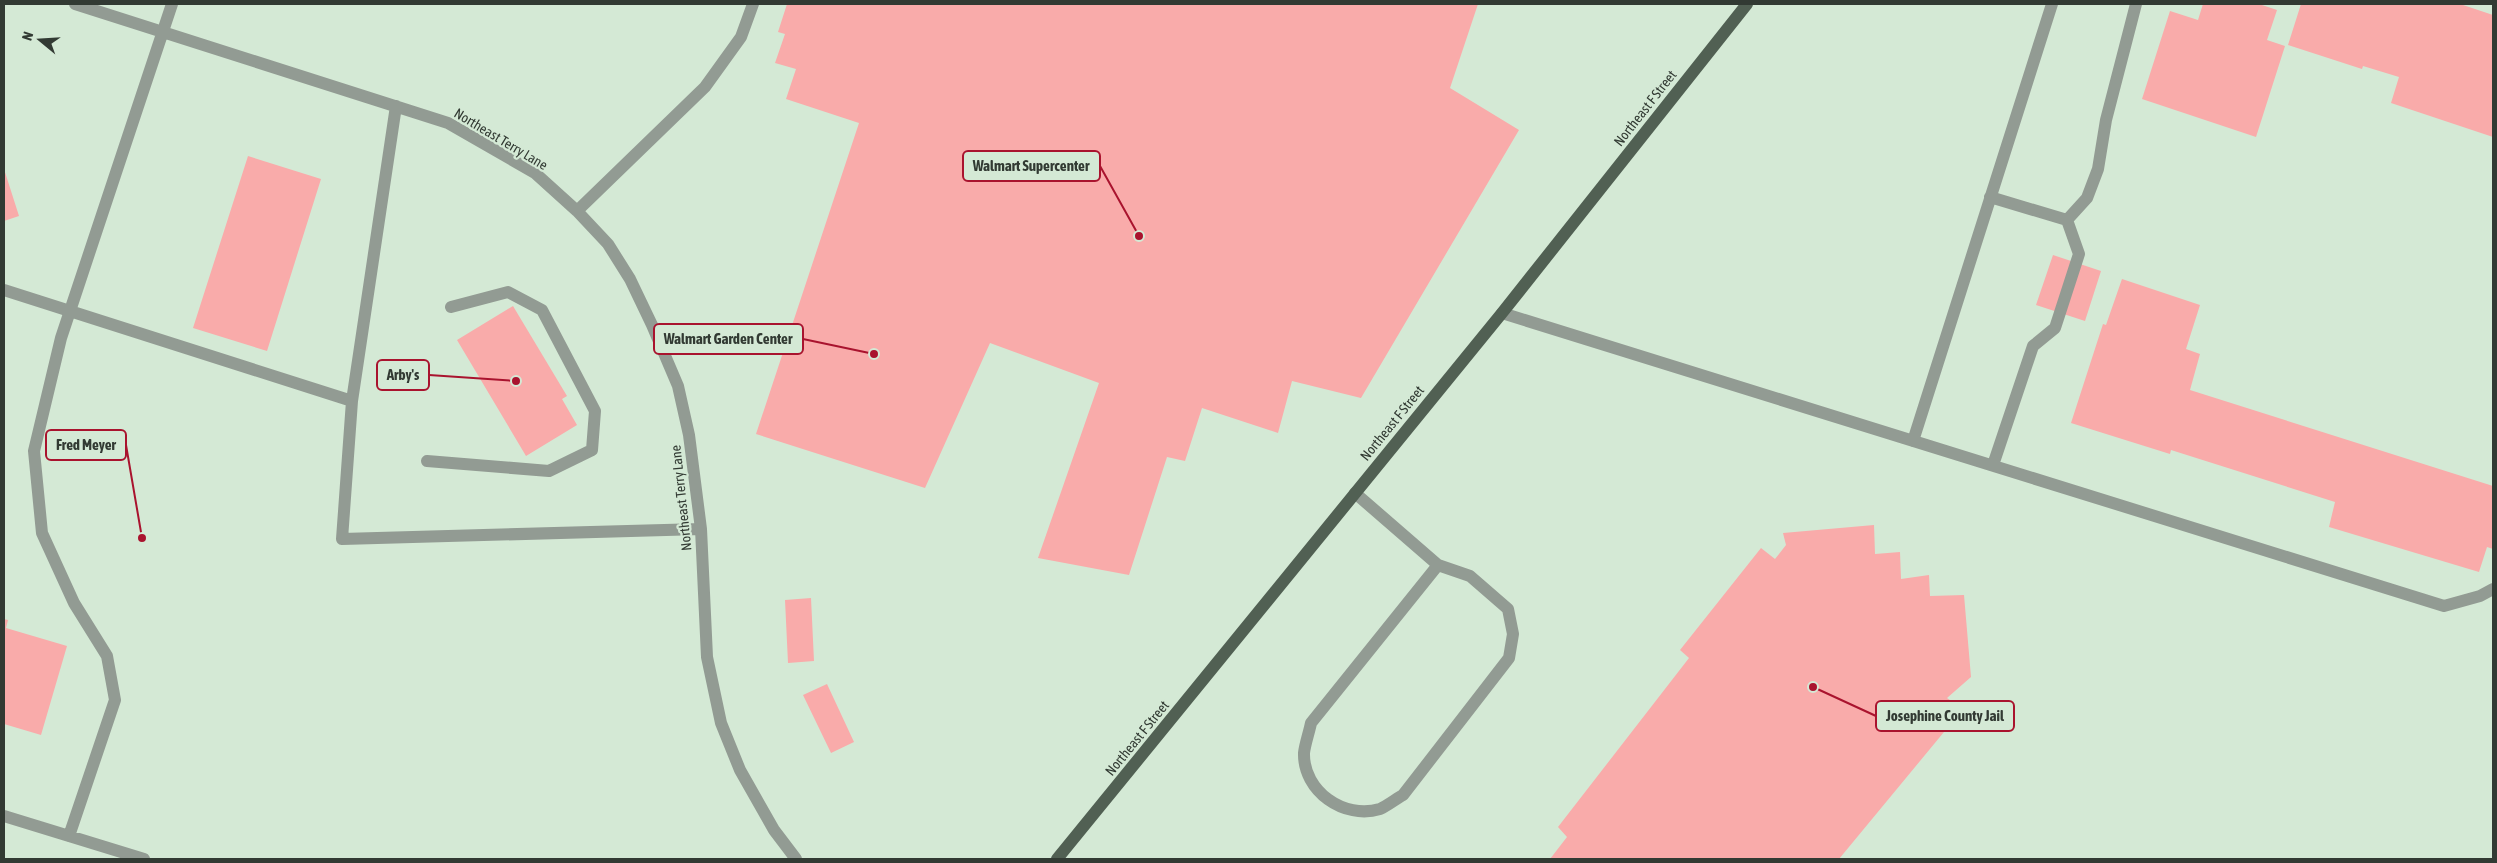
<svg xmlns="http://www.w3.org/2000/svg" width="2497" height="863" viewBox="0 0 2497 863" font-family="'Asap Condensed',sans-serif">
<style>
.building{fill:#f9abaa}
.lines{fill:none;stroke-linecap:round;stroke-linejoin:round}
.minor{stroke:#929b93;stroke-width:12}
.major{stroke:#516053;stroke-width:12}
.labels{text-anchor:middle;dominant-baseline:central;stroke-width:4.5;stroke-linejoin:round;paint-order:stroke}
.street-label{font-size:14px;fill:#323a33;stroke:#d4e9d5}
.leader{fill:none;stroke:#a9132e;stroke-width:2}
.callout-dot{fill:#a9132e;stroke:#d4e9d5;stroke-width:2}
.callout{fill:#d4e9d5;stroke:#a9132e;stroke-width:2}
.callout-label{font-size:15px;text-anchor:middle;font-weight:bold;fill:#323a33}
</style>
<rect width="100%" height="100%" fill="#d4e9d5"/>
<path class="building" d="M787,4h691l-28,84 69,42 -158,268 -69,-17 -14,52 -76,-25 -17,53 -18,-4 -38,118 -91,-17 61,-175 -109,-40 -65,145 -169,-54 103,-311 -73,-24 10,-30 -21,-6 10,-29 -7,-2z
M2203,4h56l18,6 -10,30 18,6 -29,91 -114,-38 28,-88 28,9z
M2301,4h159l33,11v122l-102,-34 8,-26 -36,-11 -1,3 -74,-24z
M248,156l73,23 -54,172 -74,-23z
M4,169l15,47 -15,5z
M2053,255l48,16 -16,50 -49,-16z
M2122,279l78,26 -14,44 14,5 -10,36 303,96v63l-6,-2 -8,25 -150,-45 6,-25 -164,-52 -1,4 -99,-31 32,-99 3,1z
M513,306l54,90 -5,3 15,26 -51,31 -69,-116z
M1874,525l1,29 25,-2 1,27 28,-4 1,21 34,-1 7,82 -24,21 16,11 -124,150h-289l17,-22 -9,-10 131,-169 -9,-8 81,-102 14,11 11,-14 -3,-12z
M811,598l3,63 -26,2 -3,-63z
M4,619l4,1 -2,8 61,18 -26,89 -37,-11z
M827,684l27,58 -23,11 -28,-58z"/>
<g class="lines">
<path class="minor" d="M75,4l373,119 87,50 42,38 31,33 22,35 22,46 26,61 11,49 12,94 6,128 14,66 19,47 34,60 22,29
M1990,197l77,23 12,34 -24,74 -22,18 -40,119
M577,211l128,-124 36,-50 12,-33
M2067,220l20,-22 11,-29 8,-49 30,-116
M4,290l348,111 -10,138 359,-10
M1502,313l942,293 36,-10 13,-7
M352,401l44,-295
M1913,441l139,-437
M427,461l122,10 43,-21 3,-39 -53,-101 -34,-18 -57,15
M1355,493l83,72 -127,158c-2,10 -6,21 -7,30 -1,38 40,67 76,56 7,-3 16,-10 23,-14l106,-137 4,-24 -5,-25 -38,-33 -32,-11
M4,816l140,43
M69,836l46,-136 -8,-44 -33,-53 -32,-70 -8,-82 27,-113 111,-334"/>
<path class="major" d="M1057,859l445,-546 245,-309"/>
</g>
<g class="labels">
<g class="street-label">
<text transform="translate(1645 108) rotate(-52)">Northeast F Street</text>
<text transform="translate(501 139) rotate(31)">Northeast Terry Lane</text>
<text transform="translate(1392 423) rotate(-51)">Northeast F Street</text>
<text transform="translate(681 498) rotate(-96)">Northeast Terry Lane</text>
<text transform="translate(1137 738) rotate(-51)">Northeast F Street</text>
</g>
</g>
<path class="leader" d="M1139 236L1100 166M874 354L803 339M516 381L429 375M142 538L126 445M1813 687L1876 716"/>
<g class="callout-dot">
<circle cx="1139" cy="236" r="5"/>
<circle cx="874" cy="354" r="5"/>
<circle cx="516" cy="381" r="5"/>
<circle cx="142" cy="538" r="5"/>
<circle cx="1813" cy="687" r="5"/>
</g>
<g class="callout">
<rect x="963" y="151" width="137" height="30" rx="5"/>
<rect x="654" y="324" width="149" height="30" rx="5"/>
<rect x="377" y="360" width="52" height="30" rx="5"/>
<rect x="46" y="430" width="80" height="30" rx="5"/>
<rect x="1876" y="701" width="138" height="30" rx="5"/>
</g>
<g class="callout-label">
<text x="1031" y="171">Walmart Supercenter</text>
<text x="728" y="344">Walmart Garden Center</text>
<text x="403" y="380">Arby's</text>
<text x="86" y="450">Fred Meyer</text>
<text x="1945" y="721">Josephine County Jail</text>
</g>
<rect width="2497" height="863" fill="none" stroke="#323a33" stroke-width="10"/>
<g transform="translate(40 40) rotate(288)" stroke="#d4e9d5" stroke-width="4" paint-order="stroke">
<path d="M0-4L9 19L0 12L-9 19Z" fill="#323a33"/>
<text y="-8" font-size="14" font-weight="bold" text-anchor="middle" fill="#323a33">N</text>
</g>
</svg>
